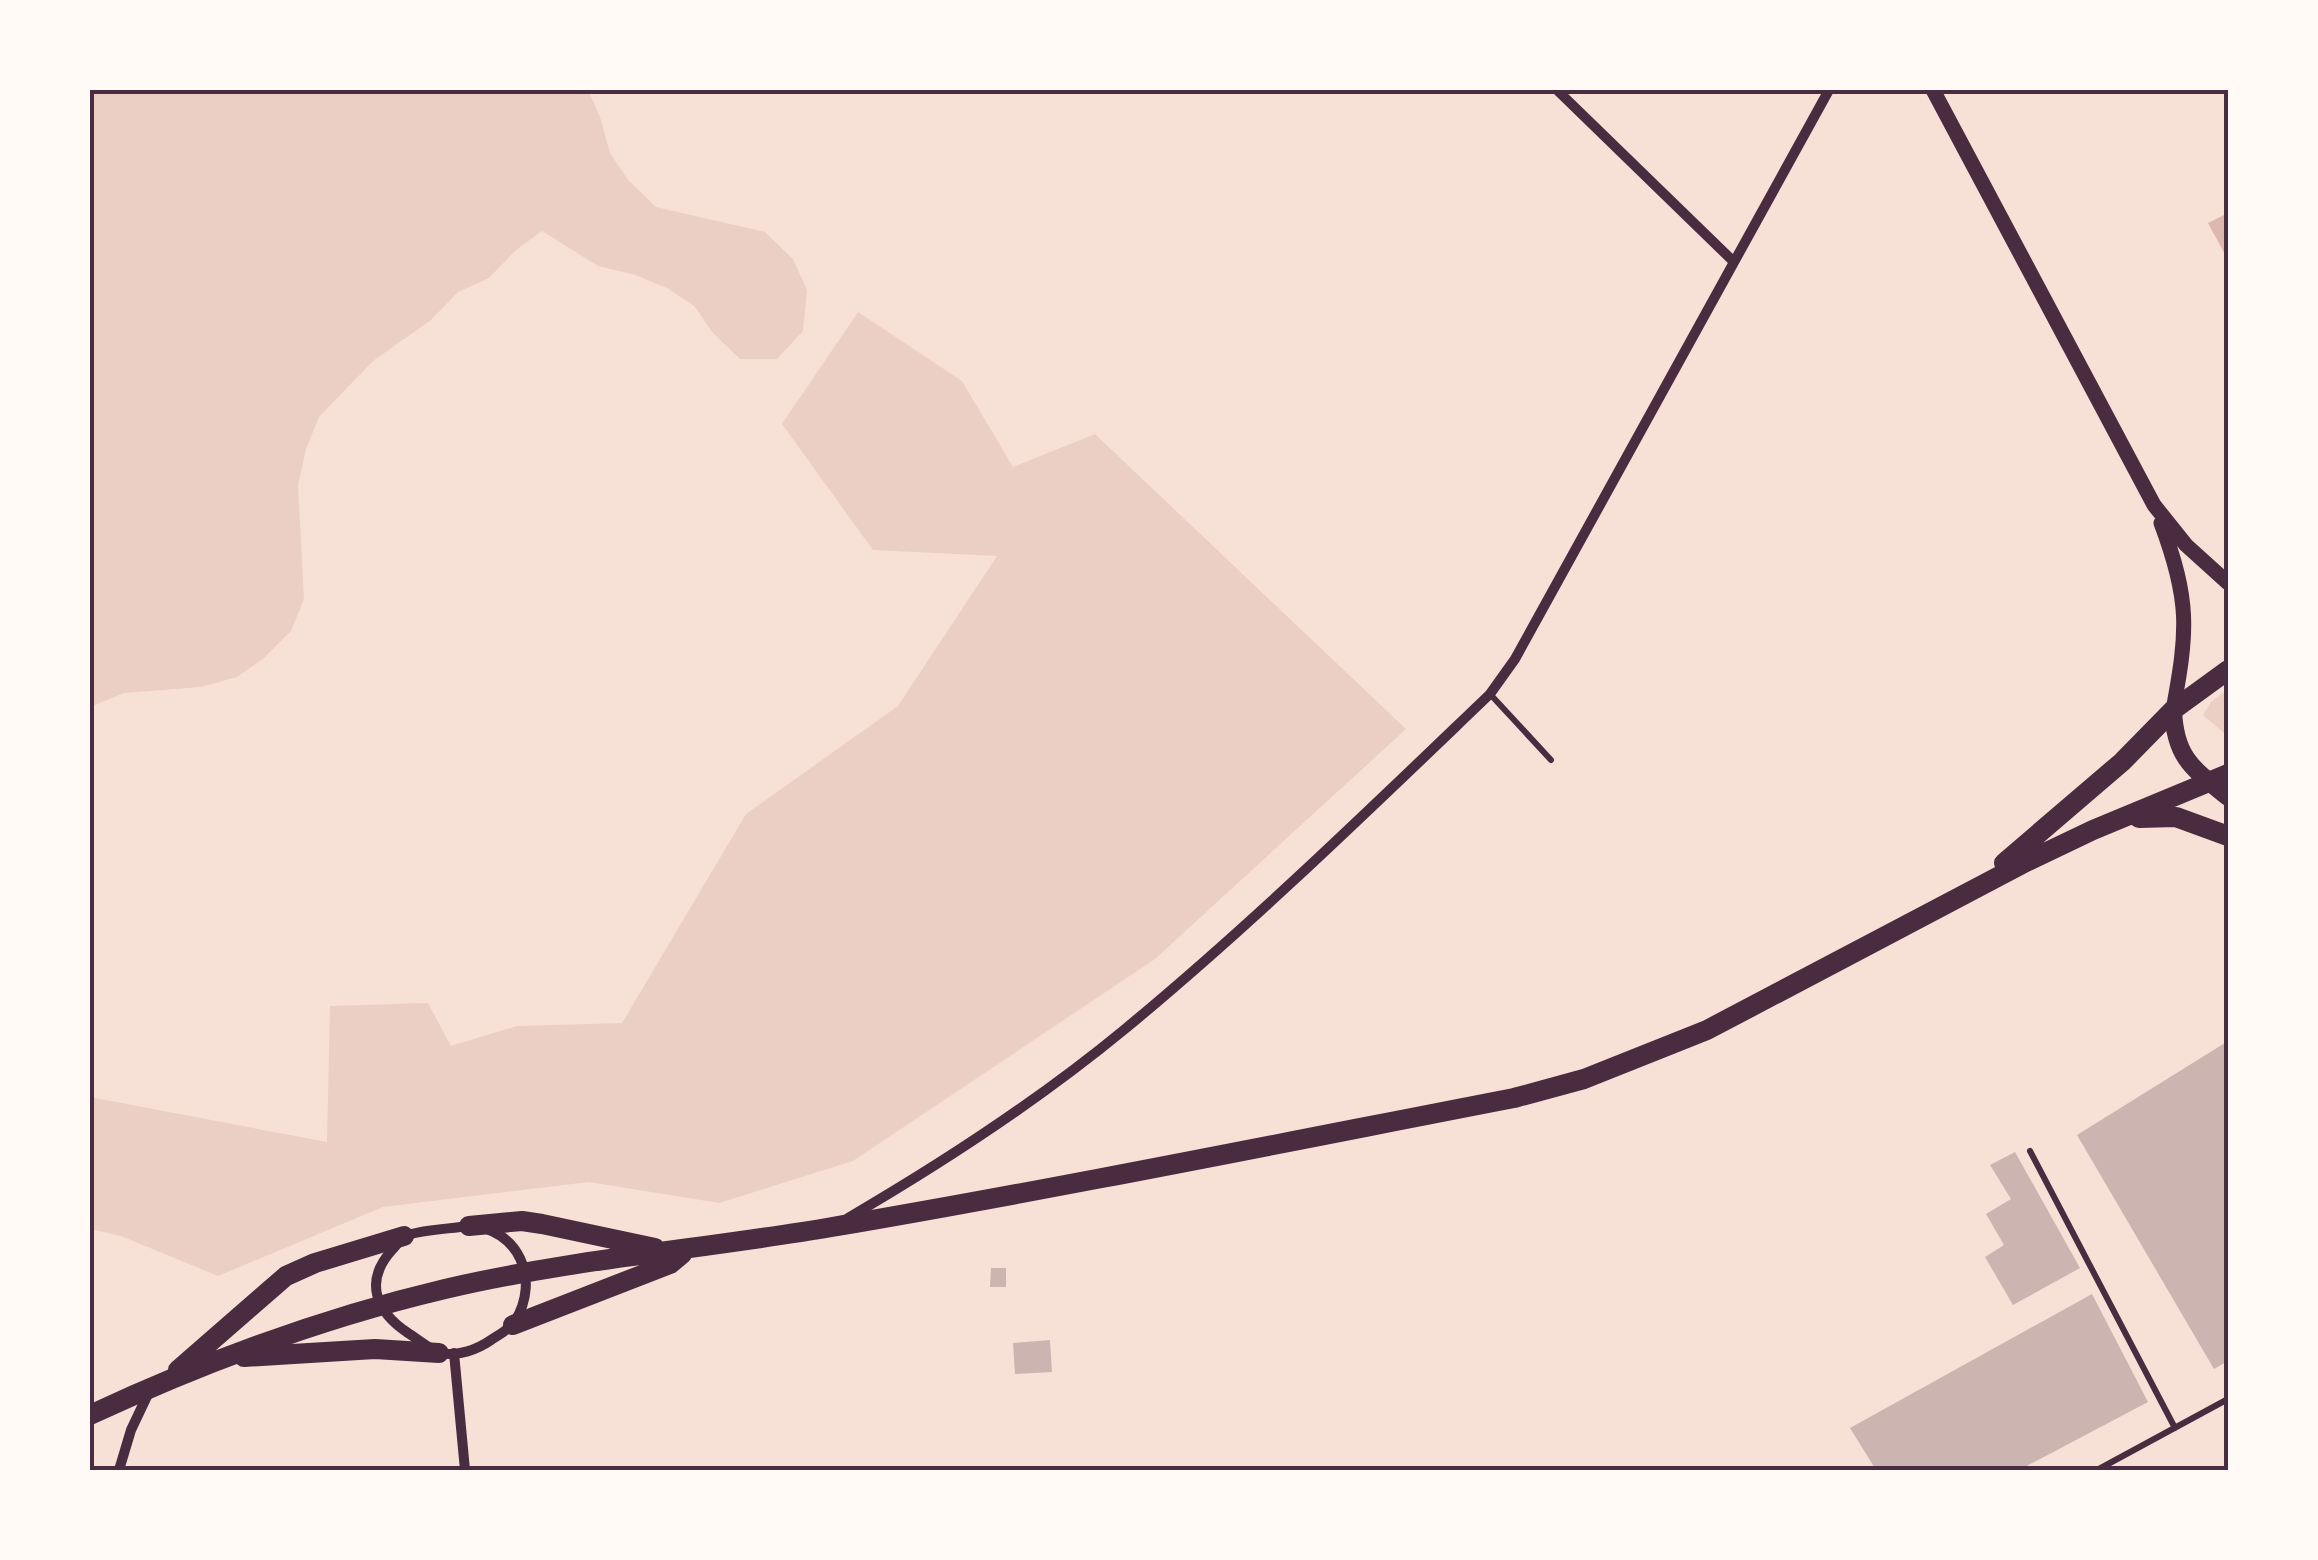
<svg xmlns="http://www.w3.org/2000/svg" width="2318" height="1560" viewBox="0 0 2318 1560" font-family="Quicksand,sans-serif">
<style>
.green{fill:#ebcfc5}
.water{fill:#dcb8b0}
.building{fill:#ccb4b1}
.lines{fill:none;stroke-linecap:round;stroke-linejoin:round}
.service{stroke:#4a2c40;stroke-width:6}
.minor{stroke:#4a2c40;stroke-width:10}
.tertiary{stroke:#4a2c40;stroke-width:15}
.secondary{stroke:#4a2c40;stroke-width:18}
.primary{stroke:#4a2c40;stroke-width:20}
.neatline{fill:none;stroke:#4a2c40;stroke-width:4}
</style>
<rect width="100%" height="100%" fill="#f7e1d7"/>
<path class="green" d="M90,90h498l12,27 10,36 18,27 28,27 109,25 28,27 14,31 -4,41 -26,28h-37l-27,-26 -19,-27 -27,-18 -32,-13 -37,-9 -56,-35 -26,19 -27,28 -31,14 -27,28 -58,41 -54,56 -13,32 -8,36 6,114 -13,32 -27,27 -27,19 -36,10 -77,6 -34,14z
M858,312l104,69 51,86 82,-33 311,295 -251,230 -302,202 -134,42 -130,-21 -206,25 -165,69 -97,-40 -31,-7v-132l237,45 3,-136 98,-3 23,43 66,-20 105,-3 124,-209 152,-108 99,-150 -124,-6 -91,-126z
M2228,689v44h-4l-21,-18 8,-13z"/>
<path class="water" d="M2228,213v47l-20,-37z"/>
<path class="building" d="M2228,1041v320l-14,8 -137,-234z
M2015,1152l65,116 -67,37 -28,-48 19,-12 -18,-31 25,-15 -21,-34z
M991,1268h15v19h-16z
M2092,1294l56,108 -129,68h-143l-26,-42z
M1050,1340l2,32 -37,2 -2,-31z"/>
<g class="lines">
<path class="service" d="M1490,694l61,66
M2030,1151l145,277
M2097,1470l131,-71"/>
<path class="minor" d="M1557,90l177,172
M848,1218c96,-56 191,-118 277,-189 127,-105 246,-221 365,-335l25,-35 314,-569
M469,1226c49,2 72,53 46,95 -5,8 -15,13 -24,19 -13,9 -33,17 -50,13 -11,-3 -23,-14 -33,-20 -33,-22 -44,-52 -16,-83 5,-5 9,-13 16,-15 18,-6 41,-6 61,-9z
M454,1353l11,117
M119,1470l12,-40 18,-38"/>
<path class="tertiary" d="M1933,90l221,415 32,40 42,38
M2161,523c29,77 27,107 12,187"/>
<path class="secondary" d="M2173,710c2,48 20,59 55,87"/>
<path class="primary" d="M2139,818l37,-1 52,19
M2004,863l118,-101 51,-52 55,-40
M469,1226l53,-5 20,3 113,24
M513,1325l157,-61 12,-10
M244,1357l131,-8 64,4
M178,1370l108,-94 29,-13 89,-27
M90,1415c114,-53 232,-97 355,-126 127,-30 259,-40 387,-62 228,-39 455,-85 682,-129l70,-19 123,-49 319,-168 67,-32 135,-56"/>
</g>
<rect width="2318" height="1560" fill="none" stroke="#fffaf5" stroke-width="185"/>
<rect x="92" y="92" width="2134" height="1376" class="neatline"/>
</svg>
